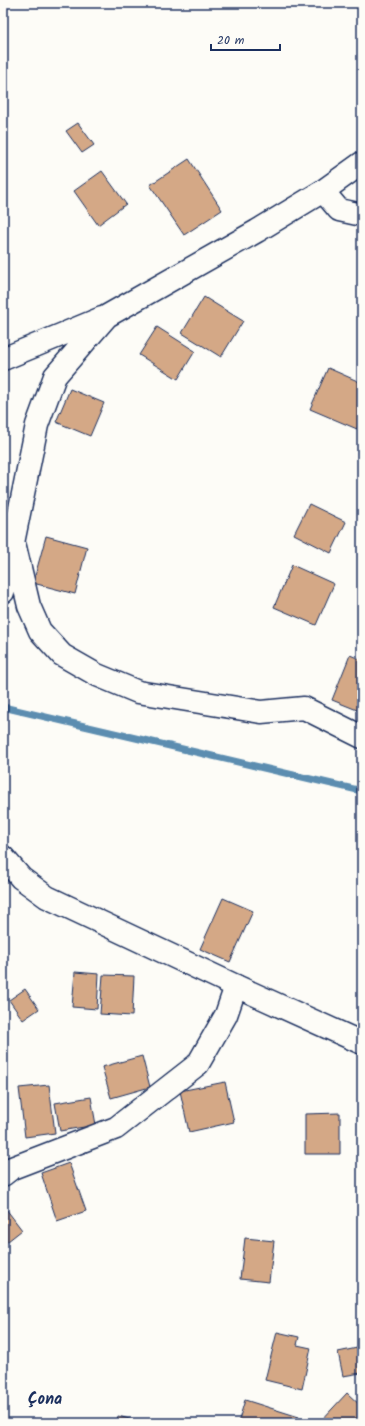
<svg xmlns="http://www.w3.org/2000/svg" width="365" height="1426" viewBox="0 0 365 1426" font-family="Kalam,sans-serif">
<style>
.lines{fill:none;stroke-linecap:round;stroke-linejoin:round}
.stream{stroke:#5b8db0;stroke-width:7}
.building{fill:#d4a886;stroke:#1b2f5e}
.street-casing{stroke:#1b2f5e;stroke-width:25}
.secondary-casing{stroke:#1b2f5e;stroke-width:25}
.street{stroke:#fdfcf7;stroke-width:22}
.secondary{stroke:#fdfcf7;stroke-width:22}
.labels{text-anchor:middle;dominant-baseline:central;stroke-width:4;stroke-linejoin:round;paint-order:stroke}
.quarter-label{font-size:16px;font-weight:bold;fill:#1b2f5e;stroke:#fdfcf7}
</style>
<rect width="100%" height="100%" fill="#fdfcf7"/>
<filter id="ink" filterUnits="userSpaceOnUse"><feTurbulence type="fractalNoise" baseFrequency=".025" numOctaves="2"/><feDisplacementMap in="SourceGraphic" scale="8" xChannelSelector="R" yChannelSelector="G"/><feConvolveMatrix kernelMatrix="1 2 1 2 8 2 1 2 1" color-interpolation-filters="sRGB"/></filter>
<g filter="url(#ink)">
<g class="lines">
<path class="stream" d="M3,707l359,84"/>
</g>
<path class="building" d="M78,123l16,22 -12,8 -16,-22z
M189,159l33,51 -38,25 -34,-50z
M102,171l24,33 -28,21 -24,-34z
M204,297l39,24 -22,36 -39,-24z
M157,327l38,24 -17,28 -39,-24z
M328,368l34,15v35l-5,11 -47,-20z
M70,389l34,14 -14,33 -34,-14z
M309,504l37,18 -15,31 -37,-19z
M46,536l41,11 -12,47 -42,-11z
M292,565l42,19 -18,41 -42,-18z
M350,655l12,5v52l-30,-12z
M223,898l30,13 -23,51 -30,-13z
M75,972l24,2 -2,35 -25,-2z
M103,975l31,1 -2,40 -32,-2z
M25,989l14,20 -16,11 -14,-20z
M142,1056l8,31 -39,11 -9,-31z
M225,1082l9,40 -45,10 -9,-41z
M49,1085l6,48 -30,4 -6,-49z
M91,1097l5,28 -36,6 -5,-28z
M340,1113v41h-35v-40z
M69,1163l17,48 -29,10 -16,-48z
M3,1205l19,25 -19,15z
M245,1238l29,3 -5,41 -29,-3z
M277,1332l22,5 -2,8 14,3 -9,41 -37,-9z
M362,1347v32l-1,-6 -18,3 -5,-24z
M347,1393l15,14v16h-43z
M245,1400l54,17 -2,6h-59z
M118,1416l27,7h-29z
M3,1418l9,3 -1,2h-8z"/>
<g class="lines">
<defs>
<path id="street" d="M323,191l16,19 23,5
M3,359l99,-41
M15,547l14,59 11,25 22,24 35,20 41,17 123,20 43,-4 58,29
M3,592l34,-167 18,-49 52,-60 150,-85 66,-40 39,-28
M3,1175l9,-7 104,-40 82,-64 28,-49 10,-29"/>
<path id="secondary" d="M3,857l18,21 26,19 189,89 126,57"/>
</defs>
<use href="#street" class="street-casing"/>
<use href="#secondary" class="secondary-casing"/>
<use href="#street" class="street"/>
<use href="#secondary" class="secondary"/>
</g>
</g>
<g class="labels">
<g class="quarter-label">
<text x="45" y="1399">Çona</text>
</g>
</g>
<rect width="365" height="1426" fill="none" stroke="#fdfcf7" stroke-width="16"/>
<rect x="8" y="8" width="349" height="1410" fill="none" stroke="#1b2f5e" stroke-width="1.5" filter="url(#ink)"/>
<path d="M211 44v6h69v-6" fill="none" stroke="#1b2f5e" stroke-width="2"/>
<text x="217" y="44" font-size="12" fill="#1b2f5e" stroke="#fdfcf7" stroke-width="3" paint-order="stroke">20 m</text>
</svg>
